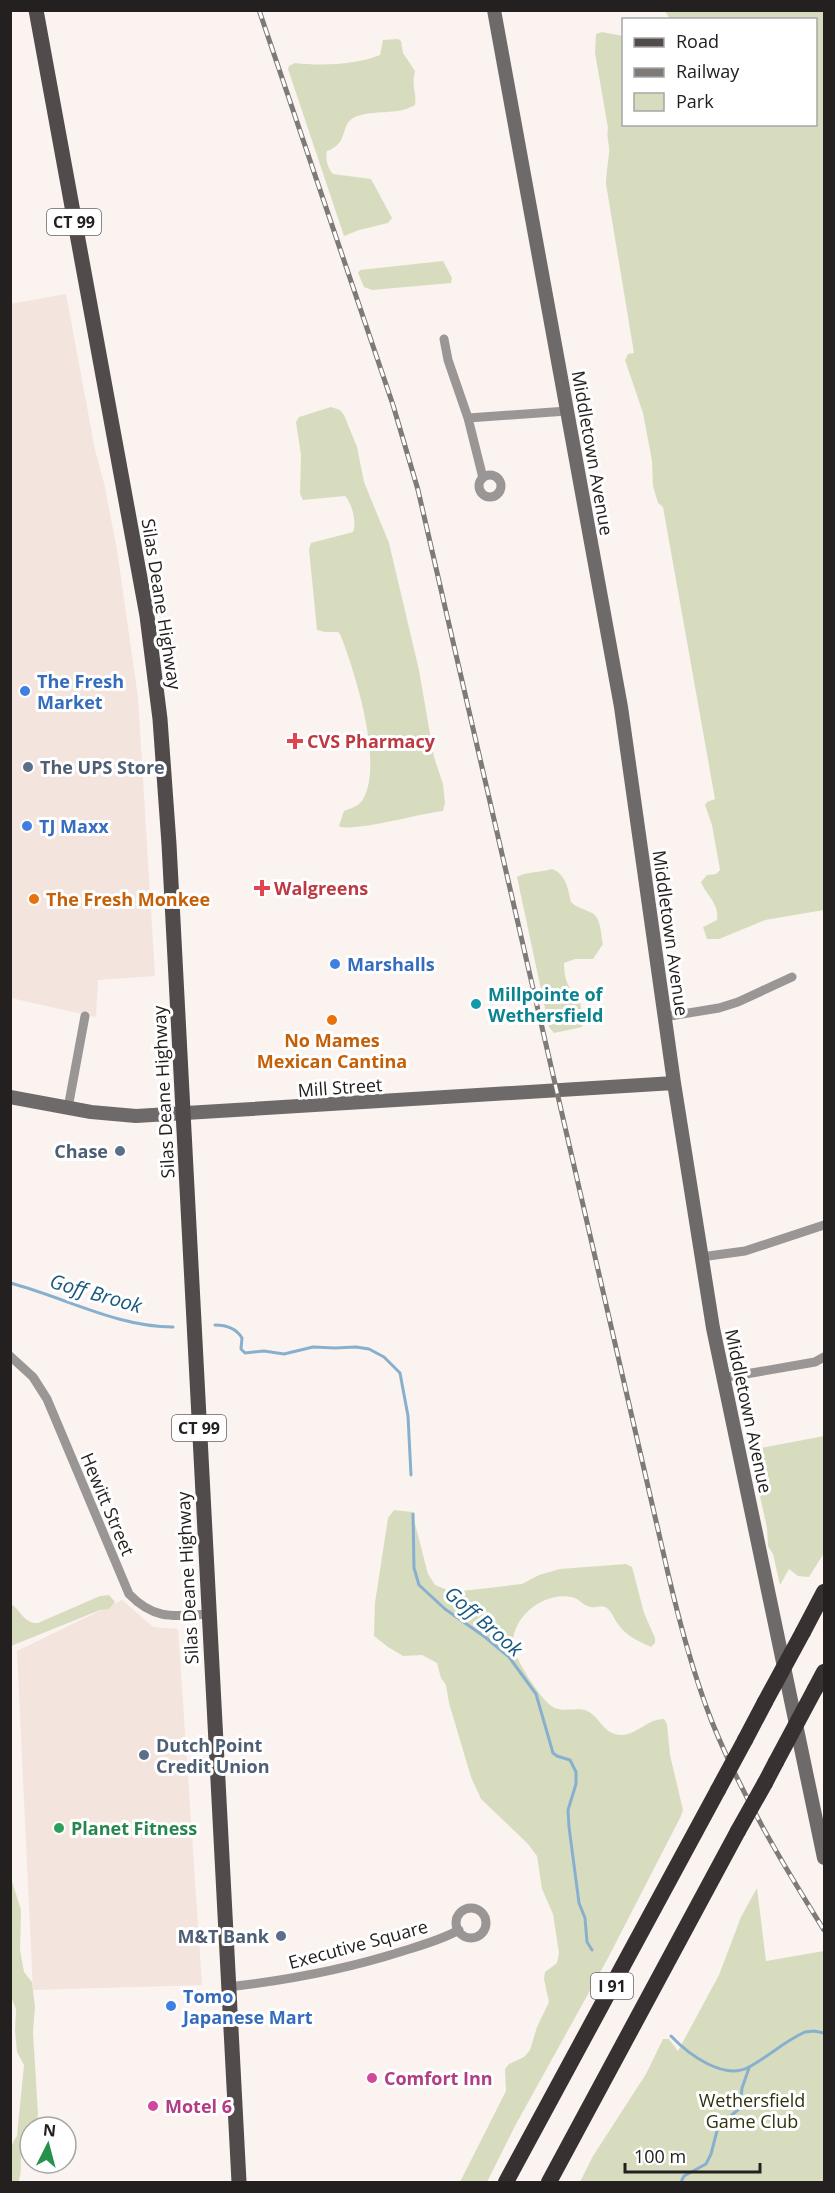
<svg xmlns="http://www.w3.org/2000/svg" width="835" height="2193" viewBox="0 0 835 2193" font-family="'Open Sans',sans-serif">
<style>
.built{fill:#f3e4dd}
.green{fill:#d8dcbf}
.lines{fill:none;stroke-linecap:round;stroke-linejoin:round}
.stream{stroke:#88b0ce;stroke-width:3}
.street{stroke:#9a9696;stroke-width:9}
.secondary{stroke:#6f6a6a;stroke-width:14}
.primary{stroke:#514b4b;stroke-width:15}
.highway{stroke:#373132;stroke-width:16}
.rail-casing{stroke:#7e7a77;stroke-width:5}
.rail{stroke:#fff;stroke-width:3;stroke-dasharray:9;stroke-linecap:butt}
.highway-bridge{stroke:#373132;stroke-width:16}
.shop-dot{fill:#3f7fe0;stroke:#fff;stroke-width:2}
.health-dot{fill:#e0444e;stroke:#fff;stroke-width:2}
.service-dot{fill:#5c6f8a;stroke:#fff;stroke-width:2}
.food-dot{fill:#e8710a;stroke:#fff;stroke-width:2}
.culture-dot{fill:#0f9aa8;stroke:#fff;stroke-width:2}
.leisure-dot{fill:#2e9e5b;stroke:#fff;stroke-width:2}
.hotel-dot{fill:#d1479c;stroke:#fff;stroke-width:2}
.labels{text-anchor:middle;dominant-baseline:central;stroke-width:6;stroke-linejoin:round;paint-order:stroke}
.shield{fill:#fff;stroke:#656362;stroke-width:1.5}
.shield-label{font-size:16px;font-weight:bold;fill:#23201f}
.street-label{font-size:18px;fill:#23201f;stroke:#fff}
.shop-label{font-size:18px;font-weight:bold;fill:#366cbe;stroke:#fff;text-anchor:start}
.health-label{font-size:18px;font-weight:bold;fill:#be3a42;stroke:#fff;text-anchor:start}
.service-label{font-size:18px;font-weight:bold;fill:#4e5e75;stroke:#fff;text-anchor:start}
.food-label{font-size:18px;font-weight:bold;fill:#c56008;stroke:#fff;text-anchor:start}
.culture-label{font-size:18px;font-weight:bold;fill:#0d838f;stroke:#fff;text-anchor:start}
.leisure-label{font-size:18px;font-weight:bold;fill:#27864d;stroke:#fff;text-anchor:start}
.hotel-label{font-size:18px;font-weight:bold;fill:#b23c85;stroke:#fff;text-anchor:start}
.park-label{font-size:18px;fill:#30320e;stroke:#fff}
.water-label{font-size:20px;font-style:italic;fill:#16587f;stroke:#fff}
</style>
<rect width="100%" height="100%" fill="#faf3ef"/>
<path class="built" d="M66,294l29,156 9,33 13,67 21,148 17,278 -57,4 -2,37 -85,-19v-694z
M122,1600l31,27 25,2 24,356 -169,5 -16,-339z"/>
<path class="green" d="M665,11h159v899l-59,10 -46,19h-12l-4,-12 14,-7c2,-18 -10,-23 -16,-38l6,-7 9,-1 4,-4 -8,-45 -7,-20 2,-3 8,-3 -52,-292 -5,-4 -5,-17 -1,-25 -9,-48 -18,-53 3,-6 6,-1 -28,-169c0,-10 2,-21 3,-31 1,-8 -3,-15 -1,-25l-13,-75 1,-19 6,-2 21,4 1,88h192v-104l-146,-1z
M398,39l3,2 2,12 12,18c-4,16 2,22 0,34 -18,11 -41,4 -60,12 -16,7 -5,26 -28,34 -2,8 1,18 6,23l38,5 21,39 -4,5 -29,7 -15,6 -56,-167 1,-3 6,-3c26,3 60,2 85,-8l3,-15z
M443,261l9,17 -1,5 -79,7 -8,-3 -6,-14 2,-3z
M331,407l9,3 4,5 13,32 7,35 25,61 30,127 15,87 9,27 2,19 -2,8c-21,2 -92,22 -104,15l5,-15c5,-2 12,-4 16,-8 27,-31 -6,-135 -20,-169l-2,-2h-13l-8,-2 -8,-81 2,-6 42,-11c4,-9 -1,-29 -8,-36l-42,4 -3,-6 1,-39 -5,-33 3,-5z
M552,869c14,5 16,20 19,33 6,6 14,7 21,11 9,4 9,23 11,31l-10,15h-18l-11,4c0,10 2,21 8,28 4,3 5,2 7,7 2,5 4,24 3,29l-28,6 -5,-6 -32,-150c11,-6 22,-4 35,-8z
M824,1436v117l-15,24 -11,-1 -9,-7 -9,16 -7,-31 -5,-8 -1,-18 -17,-78z
M394,1510l18,2 16,62 7,11 18,7 69,-8 17,-9 21,-6 66,-5 6,3 12,46 11,25v5l-4,4c-13,-6 -25,-11 -33,-23 -4,-5 -6,-12 -10,-15 -5,-5 -11,-1 -17,-2 -8,-1 -12,-9 -20,-10 -27,-5 -58,19 -58,46 0,14 26,53 37,62 12,10 28,0 39,7 13,8 15,23 33,23 15,-1 28,-17 42,-16l3,5 3,31 13,55 -2,6 -73,142 -93,168 -28,56h-27l46,-91 -1,-22 4,-5 15,-7 6,-7 7,-23 12,-25 -5,-23 1,-7 12,-9 2,-10 -6,-39 -11,-25 -5,-33 -9,-12 -47,-45 -10,-22 -22,-74 -3,-18 -5,-7 -4,-15 -15,-8 -19,1 -15,-9 -14,-11 1,-33 13,-85z
M109,1595l6,7 -6,7 -9,1 -89,36v-42c10,6 13,20 27,19l62,-27z
M10,1875l11,35 -1,40 4,22 8,10 3,25 -2,25 5,82 -2,13h-6v15c-15,6 -5,28 -12,40h-7c-1,-16 -4,-33 6,-46l7,-71 -7,-13 -2,-21 1,-22 -5,-12z
M757,1888l9,73 58,-10v231h-244l13,-26 53,-82 17,-35h6l9,12 41,-76 22,-58z"/>
<g class="lines">
<path class="stream" d="M10,1283c54,14 107,44 163,44
M215,1325c12,0 21,3 27,13l-1,11 4,4 19,-2 20,3 29,-7 22,1 21,-1 13,2 15,8 16,16 8,43 3,59
M413,1514l1,54 5,17 26,24 40,28 24,20 27,37 17,59 4,3 13,4 6,12v12l-8,26 1,17 10,76 6,15 2,24 5,8
M671,2036c17,18 53,45 78,31 20,-11 36,-26 56,-35l9,-1 10,2
M681,2182l3,-6 22,-12 5,-10 7,-27 22,-19 2,-20 7,-20"/>
<path class="street" d="M444,339l4,21 20,58 99,-7
M468,418l15,60
M479 486a11 11 0 1 1 22 0a11 11 0 1 1-22 0Z
M664,1017l55,-9 19,-6 54,-25
M68,1108l17,-92
M701,1257l44,-6 79,-26
M10,1356l23,21 14,22 82,195c26,27 46,22 80,20
M723,1378l92,-16 9,-5
M456 1923a15 15 0 1 1 30 0a15 15 0 1 1-30 0Z
M228,1987c62,-7 116,-17 175,-36 19,-6 38,-11 56,-21"/>
<path class="secondary" d="M494,10l127,697 53,376 39,245 111,530
M10,1097l81,15 45,4 538,-33"/>
<path class="primary" d="M36,10l111,606 13,103 9,125 70,1338"/>
<path class="highway" d="M803,1632l21,-40
M815,1689l9,-17
M745,1740l20,-38
M765,1783l11,-21
M506,2182l212,-392
M549,2182l189,-351"/>
<defs>
<path id="rail" d="M259,10l134,395 25,85 244,1057c13,59 28,119 50,175 30,74 70,141 112,208"/>
</defs>
<use href="#rail" class="rail-casing"/>
<use href="#rail" class="rail"/>
<path class="highway-bridge" d="M765,1702l38,-70
M776,1762l39,-73
M718,1790l27,-50
M738,1831l27,-48"/>
</g>
<g class="shop-dot">
<circle cx="25" cy="691" r="6"/>
<circle cx="27" cy="826" r="6"/>
<circle cx="335" cy="964" r="6"/>
<circle cx="171" cy="2006" r="6"/>
</g>
<g class="health-dot">
<path d="M292 732h6v6h6v6h-6v6h-6v-6h-6v-6h6z"/>
<path d="M259 879h6v6h6v6h-6v6h-6v-6h-6v-6h6z"/>
</g>
<g class="service-dot">
<circle cx="28" cy="767" r="6"/>
<circle cx="120" cy="1151" r="6"/>
<circle cx="144" cy="1755" r="6"/>
<circle cx="281" cy="1936" r="6"/>
</g>
<g class="food-dot">
<circle cx="34" cy="899" r="6"/>
<circle cx="332" cy="1020" r="6"/>
</g>
<circle class="culture-dot" cx="476" cy="1004" r="6"/>
<circle class="leisure-dot" cx="59" cy="1828" r="6"/>
<g class="hotel-dot">
<circle cx="372" cy="2078" r="6"/>
<circle cx="153" cy="2106" r="6"/>
</g>
<g class="labels">
<g class="shield">
<rect x="47" y="209" width="54" height="26" rx="4.5"/>
<rect x="172" y="1415" width="54" height="26" rx="4.5"/>
<rect x="591" y="1973" width="42" height="26" rx="4.5"/>
</g>
<g class="shield-label">
<text x="74" y="222">CT 99</text>
<text x="199" y="1428">CT 99</text>
<text x="612" y="1986">I 91</text>
</g>
<g class="street-label">
<text transform="translate(593 453) rotate(80)">Middletown Avenue</text>
<text transform="translate(162 604) rotate(81)">Silas Deane Highway</text>
<text transform="translate(671 933) rotate(82)">Middletown Avenue</text>
<text transform="translate(340 1087) rotate(-4)">Mill Street</text>
<text transform="translate(163 1092) rotate(-93)">Silas Deane Highway</text>
<text transform="translate(749 1411) rotate(78)">Middletown Avenue</text>
<text transform="translate(108 1504) rotate(67)">Hewitt Street</text>
<text transform="translate(187 1578) rotate(-93)">Silas Deane Highway</text>
<text transform="translate(358 1944) rotate(-15)">Executive Square</text>
</g>
<g class="shop-label">
<text x="37" y="681">The Fresh<tspan x="37" dy="21">Market</tspan></text>
<text x="39" y="826">TJ Maxx</text>
<text x="347" y="964">Marshalls</text>
<text x="183" y="1996">Tomo<tspan x="183" dy="21">Japanese Mart</tspan></text>
</g>
<g class="health-label">
<text x="307" y="741">CVS Pharmacy</text>
<text x="274" y="888">Walgreens</text>
</g>
<g class="service-label">
<text x="40" y="767">The UPS Store</text>
<text x="108" y="1151" text-anchor="end">Chase</text>
<text x="156" y="1745">Dutch Point<tspan x="156" dy="21">Credit Union</tspan></text>
<text x="269" y="1936" text-anchor="end">M&amp;T Bank</text>
</g>
<g class="food-label">
<text x="46" y="899">The Fresh Monkee</text>
<text x="332" y="1040" text-anchor="middle">No Mames<tspan x="332" dy="21">Mexican Cantina</tspan></text>
</g>
<g class="culture-label">
<text x="488" y="994">Millpointe of<tspan x="488" dy="21">Wethersfield</tspan></text>
</g>
<g class="leisure-label">
<text x="71" y="1828">Planet Fitness</text>
</g>
<g class="hotel-label">
<text x="384" y="2078">Comfort Inn</text>
<text x="165" y="2106">Motel 6</text>
</g>
<g class="park-label">
<text x="752" y="2100">Wethersfield<tspan x="752" dy="21">Game Club</tspan></text>
</g>
<g class="water-label">
<text transform="translate(96 1293) rotate(16)">Goff Brook</text>
<text transform="translate(484 1621) rotate(41)">Goff Brook</text>
</g>
</g>
<rect width="835" height="2193" fill="none" stroke="#23201f" stroke-width="24"/>
<rect x="622" y="18" width="195" height="108" fill="#ffffff" stroke="#a7a6a5" stroke-width="1.5"/>
<rect x="634" y="38" width="30" height="9" fill="#514b4b" stroke="#a7a6a5" stroke-width="1.5"/>
<text x="676" y="48" font-size="18" fill="#23201f">Road</text>
<rect x="634" y="68" width="30" height="9" fill="#7e7a77" stroke="#a7a6a5" stroke-width="1.5"/>
<text x="676" y="78" font-size="18" fill="#23201f">Railway</text>
<rect x="634" y="93" width="30" height="18" fill="#d8dcbf" stroke="#a7a6a5" stroke-width="1.5"/>
<text x="676" y="108" font-size="18" fill="#23201f">Park</text>
<g transform="translate(48 2145) rotate(6)"><circle r="28" fill="#ffffff" stroke="#a7a6a5" stroke-width="1.5"/>
<path d="M0-4.5L10 22L0 15L-10 22Z" fill="#25924a"/>
<text y="-9" font-size="16" font-weight="bold" text-anchor="middle" fill="#23201f">N</text>
</g>
<path d="M625 2163v9h135v-9" fill="none" stroke="#23201f" stroke-width="3"/>
<text x="634" y="2163" font-size="18" fill="#23201f" stroke="#ffffff" stroke-width="4.5" paint-order="stroke">100 m</text>
</svg>
